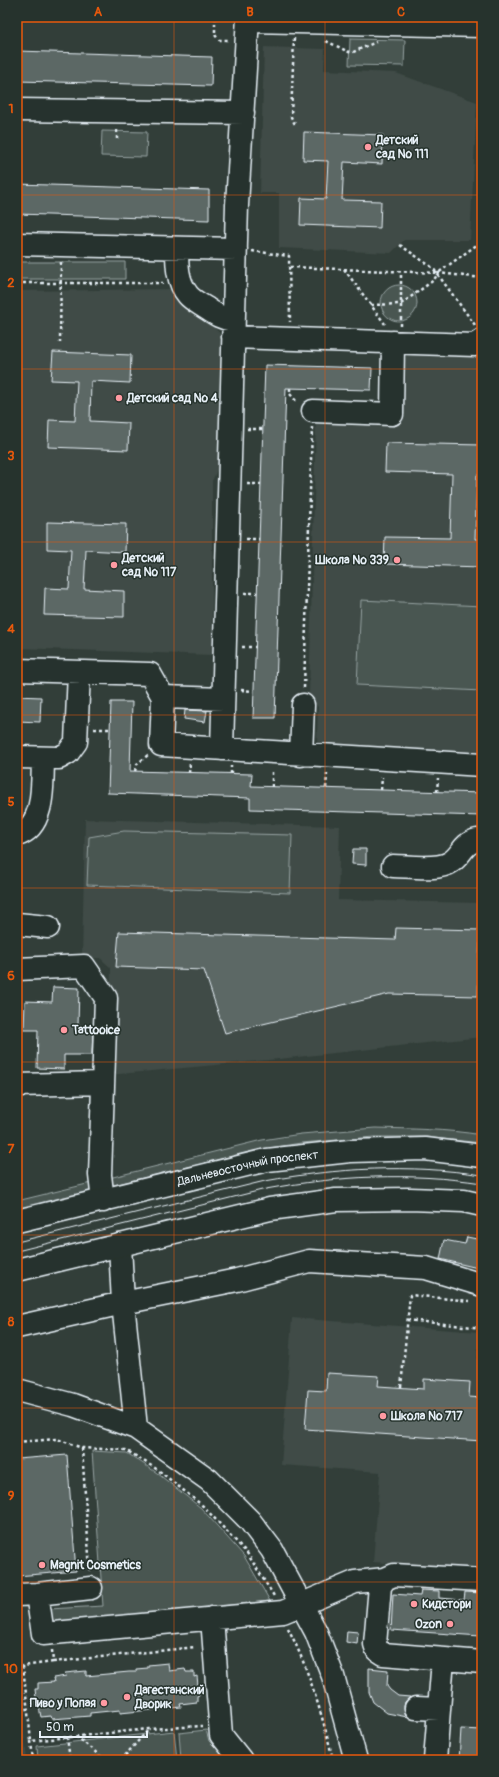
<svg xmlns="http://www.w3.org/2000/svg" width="499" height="1777" viewBox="0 0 499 1777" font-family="Pangolin,sans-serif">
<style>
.built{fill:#3f4b46}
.green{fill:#495651;stroke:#98a4a4}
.building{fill:#5c6865;stroke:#e8f1f8}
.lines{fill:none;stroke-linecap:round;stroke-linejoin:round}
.minor-casing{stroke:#e8f1f8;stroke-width:25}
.major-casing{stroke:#e8f1f8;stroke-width:25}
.path{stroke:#e8f1f8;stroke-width:2.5;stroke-dasharray:3 3;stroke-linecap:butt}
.minor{stroke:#26332d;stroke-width:22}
.major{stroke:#26332d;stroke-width:22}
.tram{stroke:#e8f1f8;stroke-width:1}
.grid{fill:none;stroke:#e8590c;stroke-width:1;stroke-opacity:0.55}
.poi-dot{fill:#ff9aa2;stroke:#26332d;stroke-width:1.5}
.labels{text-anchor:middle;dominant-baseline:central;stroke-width:3;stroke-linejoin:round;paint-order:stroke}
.poi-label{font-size:12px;font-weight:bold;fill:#e8f1f8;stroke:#26332d;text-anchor:start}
.street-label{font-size:12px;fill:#e8f1f8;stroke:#26332d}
.neatline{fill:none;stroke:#e8590c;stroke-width:1.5}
.grid-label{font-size:13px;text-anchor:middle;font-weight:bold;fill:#e8590c}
</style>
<rect width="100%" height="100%" fill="#323e39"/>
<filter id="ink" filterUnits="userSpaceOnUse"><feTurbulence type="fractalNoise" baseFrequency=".025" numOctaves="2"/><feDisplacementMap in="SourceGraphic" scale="8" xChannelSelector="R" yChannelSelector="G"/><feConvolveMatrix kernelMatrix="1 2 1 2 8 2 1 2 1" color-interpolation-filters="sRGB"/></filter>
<g filter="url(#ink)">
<path class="built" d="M264,47l61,2 -1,21 72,3 81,29 -7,138h-66l-13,13 -112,-5v-55h-19z
M173,289l49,46 -1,127 -9,19v174l-195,-7v-357z
M482,351v402l-165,-9 1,-37 -9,-11 7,-275 85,2 3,-63 4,-7z
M85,819l255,7 -2,74 144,3v134l-203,22 -170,16 2,-107 -11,-10h-18z
M292,1318l187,14 -2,32 5,4v203l-109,-9 7,-90 -99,-7z
M17,1670l10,90h-10z"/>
<path class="green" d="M350,39l55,1 -1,26 -55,-1z
M102,131l45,1 -1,25 -45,-1z
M20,262h105v17h-105z
M381 303a18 18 0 1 1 36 0a18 18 0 1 1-36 0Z
M361,600l121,6v85l-125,-6z
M124,831l168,4 -2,58 -203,-8 2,-48z
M375,1128c36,1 71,1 107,7v8l-58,-6h-50l-73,6 -38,6 -157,38 -1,-8 157,-39 39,-6z
M91,1183l1,8 -75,19v-9z
M92,1451l35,2 30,20 44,35 43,48 26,45 -219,22 -2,-14 54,-3z
M206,1730l3,11 15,15 -43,3 -2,-26z
M174,1731l3,29h-139l-1,-14z"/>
<path class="building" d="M17,51l195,6 -1,29 -194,-5z
M304,132l79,3 -1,29 -38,-2 -2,38 39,1 -1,27 -80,-3 1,-27 25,1 2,-38 -25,-1z
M17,184l192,6v30l-192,-6z
M53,352l78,3 -1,28 -39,-2 -1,40 39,2 -1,27 -80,-3 1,-27 26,1 2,-40 -26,-1z
M265,365l107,3 -1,22 -85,-2 -11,330h-22z
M386,443l96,2v30h-5l-2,64h7v28l-98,-3 1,-27 65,1 2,-64 -67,-2z
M47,522l79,2 -1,28 -39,-2 -2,39 40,2v26l-80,-2 1,-27 24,1 2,-39 -24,-1z
M17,696l24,1 -1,25 -23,-1z
M111,702h21l-2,69 122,3 -1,12 231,7v23l-232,-7v-11l-142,-5z
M185,710l22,1 -2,11 -21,-3z
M353,849h13v16l-14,-1z
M396,928l84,2 -2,66 -89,-2 -164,39 -21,-63 -88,-3 3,-35 276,8z
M53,987l26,1 -1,38 15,1 -1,28h-28v14l-27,-1 1,-38h-14l1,-29 27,1z
M467,1237l15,3v29l-42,-10 4,-19 21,4z
M327,1373l52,3 -1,10 46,3v-10l46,3 -1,15 13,1v43l-177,-12 3,-39 18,1z
M67,1455l9,116 -59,5v-117z
M421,1590l18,1v7l25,2 1,-8 17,1 -1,43 -90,-6 2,-36 27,2z
M347,1631l11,1 -1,12 -11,-2z
M168,1663l1,8 16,-2 1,3h8v5l3,-1 2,19 -2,1v6l-17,2 1,3 -61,6v-3l-30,3v3l-38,3 -1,-3 -10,1 -2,-10h-2l-2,-18h3v-6l16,-1 -1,-4 13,-2 -1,-3 21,-2v5l43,-4h7v-3l12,-1v-3z
M369,1668l19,2 -1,16 3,4 8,6 12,1 -5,5 -1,5 1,6 2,4 -20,-4 -14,-11 -4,-10z
M461,1729l21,1v30h-23z"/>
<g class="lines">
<defs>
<path id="minor" d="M248,21l234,5
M17,110l226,3
M17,244l219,5
M177,248c0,16 0,34 11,47 4,5 12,9 18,13 9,6 16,11 27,12
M233,337l242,8 7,-5
M313,411l79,3 1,-72
M17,670l133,4 13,23
M223,699l-60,-2 -2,48 321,20
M222,749l15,-544 11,-188
M301,755l2,-50
M17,757l42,1 9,-5 8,-11 3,-70
M17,835c29,-8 25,-54 26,-77
M393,866c15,0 45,5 58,-4 11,-7 11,-18 26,-22
M17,924l31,3
M17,969l67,-3 22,32 -6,177 3,26
M17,1085l86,-2
M120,1245l3,58 13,125
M17,1327l106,-24 114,-23 72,-19 117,7 56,17
M17,1390l56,15 63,23 73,52 41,41 22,29 44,82 17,44 23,84
M482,1580l-88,-5 -9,4 -5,7 -5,58 2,6 6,4 99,8
M37,1594l54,-6
M17,1595l20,-1 6,40 240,-22 72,-30 30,-3
M212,1618l9,117 20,25
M416,1708l23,1
M435,1760l8,-101"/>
<g id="major">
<path id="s1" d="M17,1221l250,-61 83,-9 75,-2 57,7"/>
<path d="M17,1270l253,-61 66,-9 74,-1 54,2 18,4"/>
</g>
</defs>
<use href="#minor" class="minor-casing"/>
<use href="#major" class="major-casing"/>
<path class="path" d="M215,17v18l4,5h11
M294,38l-3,79 5,9
M326,41l25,12 25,-11
M117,139v-10
M400,245l33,23 42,57
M252,251l37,5 1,66
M290,267l148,6 44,-32
M344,269l41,55
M17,283h146
M371,305l30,-1 33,-24 4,-7 44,5
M401,326v-55
M60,343l1,-82
M290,388v6l8,9
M247,429h16
M247,484h14
M246,539h13
M244,593h13
M242,647h14
M304,688l8,-261
M241,690l13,1
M94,729h16
M135,771l2,-7 11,-9
M189,773l1,-10
M231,774v-8
M272,787v-18
M326,788l1,-15
M381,790l1,-13
M437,792l1,-14
M407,1320l75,8
M401,1387l9,-92 60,6
M17,1442l40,-3 25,9 44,2 32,20 45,36 44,47 27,43
M82,1448l8,123
M288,1628c20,39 35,89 45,132
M52,1650l1,12 143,-15
M53,1662l-30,4 8,75 118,-12 53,-3
M76,1736l29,24
M67,1737l3,23
M31,1741l2,19
M121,1760l28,-31"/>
<use href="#minor" class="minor"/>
<use href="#major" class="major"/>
<path class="tram" d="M17,1242l248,-61c72,-13 145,-17 217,-6
M17,1251l249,-62c71,-13 144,-17 216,-6"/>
</g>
</g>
<path class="grid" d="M174,17v1743M325,17v1743M17,195h465M17,369h465M17,542h465M17,715h465M17,888h465M17,1062h465M17,1235h465M17,1408h465M17,1582h465"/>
<g class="poi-dot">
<circle cx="368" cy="147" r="4"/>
<circle cx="119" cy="398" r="4"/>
<circle cx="397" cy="560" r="4"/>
<circle cx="114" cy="565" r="4"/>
<circle cx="64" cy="1030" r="4"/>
<circle cx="383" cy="1416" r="4"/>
<circle cx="42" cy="1565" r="4"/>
<circle cx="414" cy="1604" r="4"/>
<circle cx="450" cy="1624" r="4"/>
<circle cx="127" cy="1697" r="4"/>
<circle cx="104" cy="1703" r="4"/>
</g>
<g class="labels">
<g class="poi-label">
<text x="376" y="140">Детский<tspan x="376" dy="14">сад № 111</tspan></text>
<text x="127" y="398">Детский сад № 4</text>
<text x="122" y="558">Детский<tspan x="122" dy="14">сад № 117</tspan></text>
<text x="389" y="560" text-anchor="end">Школа № 339</text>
<text x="72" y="1030">Tattooice</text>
<text x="391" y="1416">Школа № 717</text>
<text x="50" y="1565">Magnit Cosmetics</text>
<text x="422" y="1604">Кидстори</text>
<text x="442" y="1624" text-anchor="end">Ozon</text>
<text x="135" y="1690">Дагестанский<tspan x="135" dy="14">Дворик</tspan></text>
<text x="96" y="1703" text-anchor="end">Пиво у Попая</text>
</g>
<g class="street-label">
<text stroke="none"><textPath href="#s1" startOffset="237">Дальневосточный проспект</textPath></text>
</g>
</g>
<rect width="499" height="1777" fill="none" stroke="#26332d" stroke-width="44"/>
<path d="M40 1731v6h107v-6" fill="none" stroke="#e8f1f8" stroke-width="2"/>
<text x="46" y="1731" font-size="12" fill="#e8f1f8" stroke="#26332d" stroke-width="3" paint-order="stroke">50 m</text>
<rect x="22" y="22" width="455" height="1733" class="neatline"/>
<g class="grid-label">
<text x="98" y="16">A</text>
<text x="250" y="16">B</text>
<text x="401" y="16">C</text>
<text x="11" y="113">1</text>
<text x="11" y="287">2</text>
<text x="11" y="460">3</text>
<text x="11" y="633">4</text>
<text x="11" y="806">5</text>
<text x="11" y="980">6</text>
<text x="11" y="1153">7</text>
<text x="11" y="1326">8</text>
<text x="11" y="1500">9</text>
<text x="11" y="1673">10</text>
</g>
</svg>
